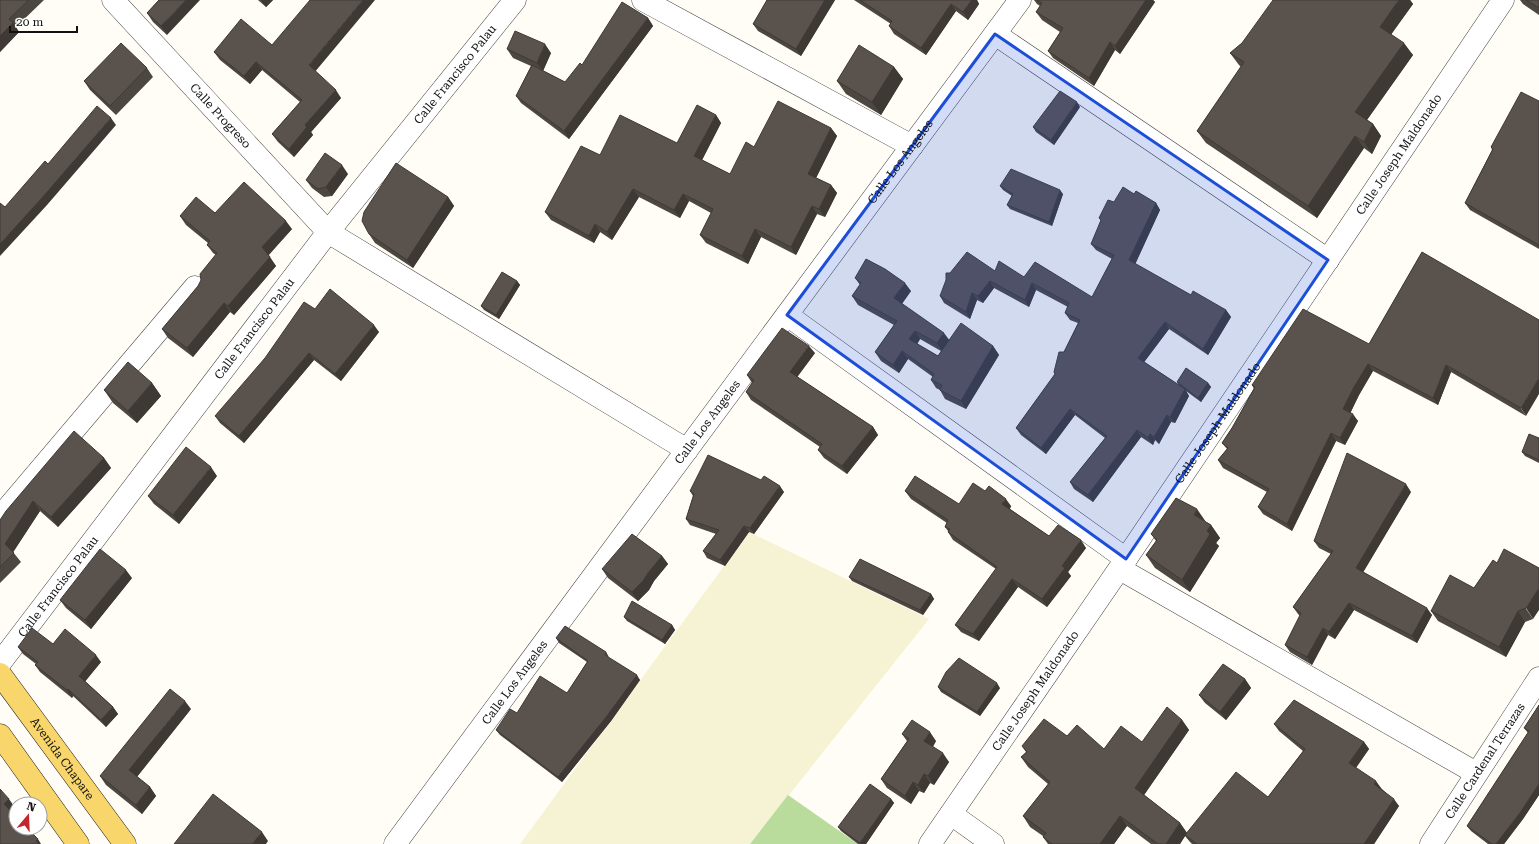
<svg xmlns="http://www.w3.org/2000/svg" width="1539" height="844" viewBox="0 0 1539 844" font-family="'Roboto Serif',serif">
<style>
.farmland{fill:#f6f3d4}
.forest{fill:#b9dc9c}
.lines{fill:none;stroke-linecap:round;stroke-linejoin:round}
.minor-casing{stroke:#444;stroke-width:23}
.major-casing{stroke:#222;stroke-width:23}
.minor{stroke:#fff;stroke-width:22}
.major{stroke:#f9d66b;stroke-width:22}
.wall{fill:#4d4742;fill-rule:evenodd}
.shaded-wall{fill:#3f3936}
.building{fill:#5a524d;stroke:#3f3936}
.marked{fill:#1d4ed8;fill-opacity:0.2;stroke:#1d4ed8;stroke-width:3;stroke-linejoin:round}
.labels{text-anchor:middle;dominant-baseline:central;stroke-width:4;stroke-linejoin:round;paint-order:stroke}
.street-label{font-size:12px;fill:#111;stroke:#fff}
</style>
<rect width="100%" height="100%" fill="#fffdf5"/>
<path class="farmland" d="M749,532l180,87 -179,225h-230z"/>
<path class="forest" d="M788,795l70,49h-108z"/>
<g class="lines">
<defs>
<g id="minor">
<path id="s1" d="M113,0l215,232 359,218"/>
<path d="M643,0l269,146"/>
<path d="M995,34l333,226"/>
<path d="M787,315l339,244"/>
<path d="M0,517l195,-230"/>
<path d="M1120,569l356,204"/>
<path id="s2" d="M0,663l328,-431 187,-232"/>
<path d="M951,814l42,30"/>
<path id="s3" d="M395,844l625,-844"/>
<path id="s4" d="M930,844l196,-285 377,-559"/>
<path id="s5" d="M1431,844l108,-166"/>
</g>
<g id="major">
<path id="s6" d="M0,674l125,170"/>
<path d="M0,735l78,109"/>
</g>
</defs>
<use href="#minor" class="minor-casing"/>
<use href="#major" class="major-casing"/>
<use href="#minor" class="minor"/>
<use href="#major" class="major"/>
</g>
<path class="wall" d="M0,0h44l-28,27 3,5 -19,20z
M159,0l8,35 -14,-13 -6,-9z
M258,0h15l-7,7z
M767,0h68l-34,56 -43,-25 -5,-7z
M854,0h123l2,4 -11,16 -12,-9 -30,44 -32,-21 -5,-8 2,-2z
M1034,0h119l2,2 -35,52 -5,-4 -21,36 -41,-28 -5,-7 12,-19 -18,-12 -6,-8 4,-6 -3,-2z
M1410,0l3,4 -22,30 22,21 -46,65 6,4 8,12 -9,18 -8,-6 -47,70 -111,-75 -9,-12 44,-64 -2,-2 -9,-12 12,-10z
M1520,0h19v15l-16,-11z
M648,18l5,8 -84,113 -48,-36 -5,-7 15,-30 -18,-8 -6,-9 44,4 -8,18 22,11 17,-17z
M272,45l43,27 26,26 -30,34 2,3 -19,22 -16,-15 -6,-8 28,-32 -38,-32 -12,14 -30,-24 -6,-8z
M894,67l9,12 -22,36 -35,-21 -9,-13z
M147,68l6,9 -37,38 -26,-25 -6,-9z
M1539,101v148l-69,-39 -5,-7 27,-53 -1,-3z
M1080,107l-26,38 -18,-13 -3,-5z
M716,115l5,8 -19,37 28,14 24,-27 77,-19 6,8 -21,42 15,7 6,8 -12,24 -8,-3 -21,41 -35,-18 -13,27 -42,-21 -6,-8 11,-22 -22,-12 -9,17 -41,-21 -27,43 -12,-8 -6,11 -43,-23 -6,-8 55,-57 77,-12z
M348,174l-16,22 -8,1 -12,-9 -6,-8z
M1000,186l63,8 -11,32 -42,-17 -3,-4 5,-9 -9,-6z
M1134,194l22,9 4,7 -25,54 56,31 35,15 5,7 -23,38 -39,-26 -25,33 35,23 -2,-3 31,1 3,4 -10,15 -15,-11 3,5 -14,27 -4,-1 -12,22 -4,-4 -2,5 -12,-8 -48,65 -19,-13 -4,-7 35,-44 -30,-23 -29,39 -25,-19 -5,-7 39,-54 -1,-2 24,-49 -8,-3 -5,-7 3,-6 -32,-17 -7,17 -35,-19 -11,15 -6,-3 -7,19 -26,-16 -4,-7 55,-25 29,6 68,20 20,-38 -16,-9 -5,-6 10,-23 -2,-3 15,-16z
M448,197l6,9 -41,62 -38,-25 -6,-9z
M215,213l77,16 -24,26 8,11 -42,49 -4,-3 -37,45 -25,-19 -6,-9 36,-43 18,-31 -3,-2 -6,-8 1,-2 -22,-18 -6,-9z
M1422,252l104,164 -75,-44 -13,33 -65,-34 -14,24 -9,18 8,8 -13,24 -9,-4 -44,90 -29,-17 -5,-7 9,-15 -44,-24 -5,-8 9,-11 -5,-6 10,-15 22,-39 -2,-4 117,-41z
M855,278l56,13 -9,13 47,36 44,6 6,9 -33,54 -21,-10 -5,-9 -4,-2 -5,-8 2,-3 -25,-18 -9,14 -18,-12 -6,-9 19,-27 -36,-20 -6,-9 8,-11zM920,339l21,12 -3,5 -21,-12z
M517,281l3,4 -21,34 -15,-9 -3,-4z
M315,309l64,23 -38,49 -27,-21 -70,83 -24,-20 -5,-7z
M815,353l-18,24 76,50 5,8 -31,39 -23,-16 -6,-8 2,-3 -69,-47 -5,-8 6,-9 -5,-8z
M152,383l9,13 -24,27 -24,-20 -9,-13z
M1539,438v25l-14,-7 -3,-4z
M104,458l7,10 -53,59 -18,-16 -27,41 8,10 -21,21v-63z
M217,476l-38,48 -25,-20 -6,-8z
M761,480l23,12 -30,42 -5,-2 -24,34 -18,-8 -4,-7 13,-17 -26,-9 -4,-6 7,-23 -3,-5z
M905,491l54,13 26,-13 26,15 -1,3 39,27 37,12 -18,24 3,4 -24,31 -29,-20 -39,54 -18,-9 -6,-7 41,-56 -43,-29 -5,-8v-1l-3,-4 2,-4 -36,-24z
M1411,492l-48,80 69,43 -15,28 -63,-33 -19,29 -7,-4 -16,30 -22,-13 -5,-7 15,-29 -2,-2 -5,-7 38,-53 -12,-6 -5,-7z
M1206,522l5,3 9,13 -4,5 3,3 -29,46 -35,-24 -9,-13 10,-14 -5,-7z
M662,556l6,8 -14,17 -5,9 -11,11 -30,-23 -6,-9z
M1493,560l40,59 -8,3 -19,35 -68,-36 -7,-10 43,-23z
M849,577l82,17 3,5 -11,16 -71,-34z
M132,578l-41,51 -25,-21 -6,-8z
M624,617l48,8 3,5 -10,14 -38,-23z
M556,638l53,20 31,22 -29,41 -49,61 -62,-47 -4,-5 21,-17 50,-20 20,-31 -28,-19z
M53,644l48,18 -16,19 28,26 5,7 -12,13 -33,-31 -1,2 -32,-26 -5,-7 1,-1 -13,-10 -5,-7z
M1245,679l6,9 -25,32 -21,-17 -6,-8z
M938,687l62,1 -20,28 -39,-24z
M1539,705v90l-16,24 -19,25h-16l-17,-13 -4,-5 61,-93 -4,-5z
M191,709l-54,68 13,10 6,9 -14,18 -36,-29 -6,-9z
M1182,720l7,10 -45,65 36,28 7,10 81,-36 35,-46 -24,-20 -5,-7 90,18 5,7 -13,19 25,20 18,18 -25,38h-182l-2,-2 -5,-6 -5,8h-29l-24,-18 -13,18h-66l-5,-7v-1l-13,-9 -7,-11 25,-32 -20,-17 -7,-10 5,-5 -4,-6 45,-10 37,13 38,-7z
M902,734l34,7 -3,6 16,15 -15,23 -4,-2 -6,10 -5,-2 -8,13 -24,-16 -6,-9 26,-38z
M891,799l3,4 -28,41h-8l-17,-13 -3,-4z"/>
<path class="shaded-wall" d="M186,0h14l-33,35 -6,-9z
M261,0h12l-7,7z
M363,0h12l-61,73 -5,-8z
M825,0h10l-34,56 -5,-7z
M972,0h5l2,4 -11,16 -5,-8z
M1146,0h7l2,2 -35,52 -5,-8z
M1399,0h11l3,4 -25,35 -8,-12z
M951,4l5,7 -30,44 -5,-7z
M648,18l5,8 -84,113 -5,-8z
M13,23l6,9 -19,20v-16z
M1110,42l5,8 -21,36 -5,-8z
M1404,43l9,12 -49,69 -9,-12z
M545,44l6,9 -8,18 -6,-8z
M256,62l6,8 -12,14 -6,-8z
M894,67l9,12 -22,36 -9,-13z
M336,90l5,8 -30,34 2,3 -19,22 -5,-8 16,-24z
M1077,102l3,5 -26,38 -3,-5z
M716,115l5,8 -21,41 -6,-8z
M111,118l5,7 -69,80 -47,51v-12z
M1373,124l8,12 -9,18 -8,-12z
M831,128l6,8 -23,46 -6,-8z
M1355,136l9,12 -47,70 -9,-12z
M342,165l6,9 -16,22 -6,-9z
M831,185l6,8 -12,24 -6,-8z
M633,189l6,8 -27,43 -5,-8z
M1060,190l3,4 -11,32 -3,-4z
M683,194l6,7 -9,17 -6,-8z
M448,197l6,9 -41,62 -6,-8z
M1156,203l4,7 -26,57 -5,-7z
M812,206l5,8 -21,41 -5,-8z
M286,221l6,8 -24,27 -6,-9z
M595,224l5,8 -6,11 -5,-7z
M755,229l6,8 -13,27 -6,-8z
M270,257l6,9 -42,49 -6,-9z
M517,281l3,4 -21,34 -3,-4z
M990,281l4,7 -11,15 -5,-7z
M905,283l6,8 -11,15 -6,-8z
M1032,283l4,7 -7,17 -4,-7z
M972,293l5,7 -7,19 -4,-7z
M224,303l6,9 -37,45 -6,-9z
M1226,310l5,7 -23,38 -5,-6z
M1165,322l4,7 -27,36 -4,-7z
M374,325l5,7 -38,49 -6,-7z
M915,331l5,8 -5,9 -6,-9z
M944,333l6,8 -7,11 -6,-9z
M809,346l6,7 -20,27 -5,-8z
M993,346l6,9 -33,54 -5,-8z
M902,351l6,8 -9,14 -6,-8z
M309,353l5,7 -70,83 -5,-7z
M1368,364l5,7 -14,24 -10,21 -6,-7 11,-22z
M1446,365l5,7 -13,33 -5,-7z
M1539,378v16l-13,22 -5,-8z
M152,383l9,13 -24,27 -9,-12z
M1208,383l3,4 -10,15 -3,-4z
M1185,389l4,7 -14,27 -5,-6z
M1070,409l5,6 -29,39 -5,-6z
M1353,414l5,7 -13,24 -5,-7z
M1167,415l4,7 -12,22 -5,-7z
M873,427l5,8 -31,39 -5,-8z
M1137,430l4,7 -48,65 -5,-7z
M1331,433l5,8 -44,90 -5,-7z
M1150,434l5,6 -2,5 -5,-7z
M104,458l7,10 -53,59 -7,-10z
M211,467l6,9 -38,48 -6,-9z
M1406,484l5,8 -50,84 -5,-8z
M780,486l4,6 -30,42 -4,-6z
M1006,499l5,7 -3,6 -6,-8z
M33,501l7,10 -28,43 -7,-10z
M1197,509l9,13 -12,-7z
M1211,525l9,13 -4,5 3,3 -29,46 -8,-12 25,-49z
M744,526l5,6 -24,34 -5,-6z
M1081,540l5,8 -18,24 3,4 -24,31 -5,-8 20,-33z
M662,556l6,8 -14,17 -5,9 -11,11 -6,-9z
M126,570l6,8 -41,51 -6,-9z
M1012,579l6,8 -39,54 -6,-7z
M1539,588v22l-6,9 -7,-11z
M931,594l3,5 -11,16 -3,-5z
M1349,603l5,7 -19,29 -6,-7z
M1427,608l5,7 -15,28 -5,-7z
M1518,611l7,11 -19,35 -7,-10z
M672,625l3,5 -10,14 -3,-4z
M1323,628l5,7 -16,30 -5,-8z
M606,652l3,5 -4,-2z
M96,655l5,7 -17,21 -5,-7z
M637,675l3,5 -29,41 -49,61 -4,-5z
M1245,679l6,9 -25,32 -6,-8z
M997,683l3,5 -20,28 -3,-4z
M68,689l5,7 -1,2 -5,-8z
M185,701l6,8 -56,70 -6,-9z
M113,707l5,7 -12,13 -5,-7z
M1182,720l7,10 -47,68 -7,-10z
M930,732l6,9 -6,9 -6,-9z
M1364,742l5,7 -15,21 -5,-7z
M943,753l6,9 -15,23 -6,-9z
M924,774l6,9 -6,10 -6,-8z
M1376,781l5,7 -2,3 -5,-7z
M913,782l6,9 -8,13 -6,-8z
M1539,784v11l-16,24 -19,25h-8z
M150,787l6,9 -14,18 -6,-9z
M9,799l7,10 -4,6 -8,-11z
M891,799l3,4 -28,41h-5l-1,-1z
M1394,799l5,7 -25,38h-10z
M1120,816l7,10 -13,18h-14z
M1180,823l7,10 -7,11h-14z
M262,832l6,9 -2,3h-14z
M38,839l3,5h-3l-2,-3z"/>
<path class="building" d="M0,0h29l-20,19 4,4 -13,13z
M159,0h27l-25,26 -14,-13z
M310,0h53l-54,65 27,25 -31,35 2,2 -18,22 -17,-15 30,-34 -46,-38 -12,14 -30,-24 27,-33 31,26z
M767,0h58l-29,49 -43,-25z
M860,0h112l-9,12 -12,-8 -30,44 -32,-22 3,-5z
M1037,0h109l-31,46 -5,-4 -21,36 -41,-27 15,-23 -27,-16 6,-9z
M1273,0h126l-19,27 24,16 -49,69 18,12 -9,18 -9,-6 -47,70 -111,-75 47,-69 -14,-9 12,-10z
M1526,0h13v8l-3,-2z
M622,2l26,16 -84,113 -48,-35 16,-31 33,17 15,-19 2,2z
M515,31l30,13 -8,19 -30,-14z
M121,43l26,25 -37,38 -26,-25z
M859,45l35,22 -22,35 -35,-21z
M1060,91l17,11 -26,38 -18,-13z
M1521,92l18,9v144l-74,-42 28,-54 -2,-2z
M778,101l53,27 -23,46 23,11 -12,24 -7,-3 -21,41 -36,-18 -13,27 -42,-21 13,-26 -30,-15 -9,16 -41,-21 -26,43 -12,-8 -6,12 -44,-24 36,-66 19,9 20,-40 57,28 20,-38 19,10 -22,41 36,18 16,-32 8,5z
M97,106l14,12 -69,80 -42,46v-41l5,4 40,-46 3,3z
M325,153l17,12 -16,22 -8,2 -12,-9z
M396,163l52,34 -41,63 -38,-26 -7,-13 2,-9z
M1011,169l49,21 -11,32 -42,-17 6,-11 -13,-8z
M244,182l42,39 -24,26 8,10 -42,49 -4,-3 -37,45 -25,-19 36,-43 3,-6 -1,-6 17,-21 -10,-8 3,-4 -30,-25 16,-19 19,16z
M1123,187l11,7 2,-3 20,12 -27,57 62,35 2,-4 33,19 -23,39 -38,-27 -27,36 47,31 -15,28 -3,-2 -13,22 -4,-3 -2,4 -11,-8 -49,65 -18,-13 37,-46 -37,-27 -29,39 -25,-20 39,-54 -1,-2 5,-20h5l16,-32 -15,-7 4,-10 -37,-20 -7,17 -35,-19 -12,15 -6,-3 -6,19 -26,-16 6,-16v-7h4l17,-21 28,19 4,-10 25,16 11,-15 57,35 22,-42 -23,-11 10,-24 -2,-2 9,-18 6,2z
M1422,252l117,68v58l-18,30 -75,-43 -13,33 -65,-34 -14,23 -11,22 10,5 -13,24 -9,-5 -44,91 -29,-17 11,-18 -51,-29 10,-12 -6,-5 10,-15 23,-41 -3,-2 51,-76 66,35z
M866,259l19,10 20,14 -11,15 50,35 -7,10 -22,-12 -6,8 29,17 23,-33 32,23 -32,55 -21,-11 2,-5 -11,-5 3,-6 -32,-23 -9,14 -18,-13 22,-31 -45,-25 9,-13 -6,-5z
M502,272l15,9 -21,34 -15,-9z
M330,289l44,36 -39,49 -26,-21 -70,83 -24,-20 50,-58 39,-56 11,7z
M782,328l27,18 -19,26 83,55 -31,39 -24,-16 4,-6 -76,-52 8,-12 -7,-5z
M128,362l24,21 -24,28 -24,-21z
M1186,368l22,15 -10,15 -21,-16z
M74,431l30,27 -53,59 -18,-16 -28,43 9,9 -14,14v-47l6,-9z
M1529,434l10,4v22l-17,-8z
M186,447l25,20 -38,48 -25,-19z
M1347,453l59,31 -50,84 71,40 -15,28 -63,-33 -20,29 -6,-4 -16,29 -22,-12 16,-32 -8,-6 40,-56 -19,-10z
M708,455l53,25 3,-4 16,10 -30,42 -6,-2 -24,34 -17,-9 16,-21 -33,-11 8,-25 -4,-3z
M915,476l44,28 14,-21 12,8 4,-5 17,13 -4,5 47,32 9,-11 23,15 -19,26 3,2 -23,31 -30,-20 -39,55 -18,-9 42,-58 -49,-35 2,-3 -5,-2 3,-7 -43,-29z
M1176,498l21,11 -3,6 17,10 -4,6 3,3 -28,46 -36,-25 11,-15 -6,-6z
M632,534l30,22 -14,17 -5,8 -11,11 -30,-23z
M100,549l26,21 -41,50 -25,-20z
M1504,549l35,19v20l-13,20 -8,3 -19,36 -68,-36 19,-36 24,13 19,-28 4,3z
M860,559l71,35 -11,16 -71,-33z
M632,601l40,24 -10,15 -38,-23z
M565,626l41,26 -1,3 32,20 -30,41 -49,61 -62,-47 14,-21 7,4 23,-37 27,17 21,-32 -32,-23z
M32,628l21,16 12,-15 31,26 -17,21 34,31 -12,13 -33,-31 -1,1 -32,-25 3,-3 -20,-15z
M959,658l38,25 -20,29 -39,-25 8,-15z
M1223,664l22,15 -25,33 -21,-17z
M170,689l15,12 -56,69 21,17 -14,18 -36,-29z
M1294,700l70,42 -15,21 27,18 -2,3 20,15 -30,45h-167l-12,-9 51,-63 32,25 37,-48 -31,-25z
M1539,705v79l-19,29 -24,31h-4l-25,-18 62,-95 -5,-3z
M1167,707l15,13 -47,68 45,35 -14,21h-8l-38,-28 -20,28h-48l-9,-7 3,-4 -23,-17 27,-34 -29,-25 6,-5 -5,-6 22,-27 23,17 10,-11 27,24 17,-23 21,16z
M912,720l18,12 -6,9 19,12 -15,23 -4,-2 -6,11 -5,-3 -8,14 -24,-17 28,-40 -7,-5z
M870,784l21,15 -31,44 -22,-16z
M0,789l9,10 -5,5 12,13v11h11l11,11 -2,2 2,3h-38z
M213,794l49,38 -10,12h-78z"/>
<path class="marked" d="M995,34l333,226 -202,299 -339,-244z"/>
<g class="labels">
<g class="street-label">
<text stroke="none"><textPath href="#s2" startOffset="744">Calle Francisco Palau</textPath></text>
<text stroke="none"><textPath href="#s1" startOffset="158">Calle Progreso</textPath></text>
<text stroke="none"><textPath href="#s4" startOffset="834">Calle Joseph Maldonado</textPath></text>
<text stroke="none"><textPath href="#s3" startOffset="849">Calle Los Angeles</textPath></text>
<text stroke="none"><textPath href="#s2" startOffset="420">Calle Francisco Palau</textPath></text>
<text stroke="none"><textPath href="#s3" startOffset="525">Calle Los Angeles</textPath></text>
<text stroke="none"><textPath href="#s4" startOffset="510">Calle Joseph Maldonado</textPath></text>
<text stroke="none"><textPath href="#s2" startOffset="96">Calle Francisco Palau</textPath></text>
<text stroke="none"><textPath href="#s3" startOffset="201">Calle Los Angeles</textPath></text>
<text stroke="none"><textPath href="#s4" startOffset="186">Calle Joseph Maldonado</textPath></text>
<text stroke="none"><textPath href="#s6" startOffset="105">Avenida Chapare</textPath></text>
<text stroke="none"><textPath href="#s5" startOffset="99">Calle Cardenal Terrazas</textPath></text>
</g>
</g>
<g transform="translate(28 816) rotate(19)"><circle r="19" fill="#ffffff" stroke="#a0a0a0"/>
<path d="M0-3L7 15L0 10L-7 15Z" fill="#c4262e"/>
<text y="-6" font-size="11" font-weight="bold" text-anchor="middle" fill="#111111">N</text>
</g>
<path d="M10 26v6h67v-6" fill="none" stroke="#111111" stroke-width="2"/>
<text x="16" y="26" font-size="12" fill="#111111" stroke="#ffffff" stroke-width="3" paint-order="stroke">20 m</text>
</svg>
